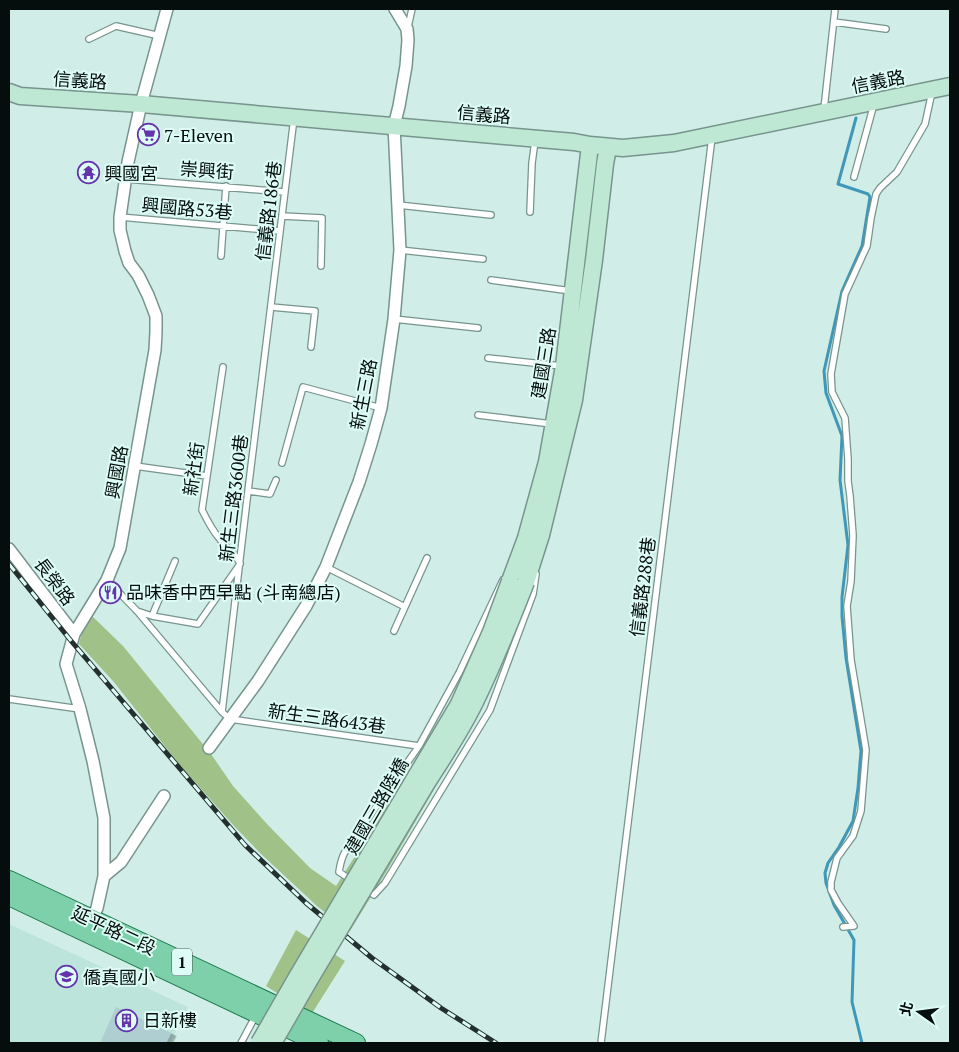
<svg xmlns="http://www.w3.org/2000/svg" width="959" height="1052" viewBox="0 0 959 1052" font-family="'PT Serif','Noto Sans TC',serif">
<style>
.built{fill:#bde4db}
.green{fill:#a0c289}
.lines{fill:none;stroke-linecap:round;stroke-linejoin:round}
.stream{stroke:#3f98b9;stroke-width:3}
.building{fill:#afced1;filter:url(#shadow)}
.lane-casing{stroke:#77948d;stroke-width:8}
.street-casing{stroke:#77948d;stroke-width:14}
.secondary-casing{stroke:#77948d;stroke-width:19}
.primary-casing{stroke:#1a784c;stroke-width:20}
.lane{stroke:#fff;stroke-width:5.5}
.street{stroke:#fff;stroke-width:11}
.secondary{stroke:#bee8d4;stroke-width:16}
.primary{stroke:#7dd0a9;stroke-width:18}
.rail-casing{stroke:#24302e;stroke-width:5}
.rail{stroke:#ddfcf5;stroke-width:3;stroke-dasharray:9;stroke-linecap:butt}
.secondary-bridge-casing{stroke:#77948d;stroke-width:19;stroke-linecap:butt}
.secondary-bridge{stroke:#bee8d4;stroke-width:16}
.labels{text-anchor:middle;dominant-baseline:central;stroke-width:4;stroke-linejoin:round;paint-order:stroke}
.shield{fill:#ddfcf5;stroke:#465552;stroke-width:1}
.shield-label{font-size:16px;font-weight:bold;fill:#050e0c}
.street-label{font-size:18px;fill:#050e0c;stroke:#ddfcf5}
.poi-label{font-size:18px;fill:#050e0c;stroke:#ddfcf5;text-anchor:start}
</style>
<defs>
<filter id="shadow"><feDropShadow dx="5.5" dy="3" stdDeviation="0" flood-color="#0004"/></filter>
</defs>
<rect width="100%" height="100%" fill="#d0eee7"/>
<path class="built" d="M9,924l179,83 -18,36h-161z"/>
<path class="green" d="M92,616l31,30 88,108 22,32 34,38 43,44 26,18 88,-138 27,12 -63,109 -38,62 -32,-24 -58,-54 -26,-27 -55,-62 -66,-83 -34,-37 3,-12z
M296,930l49,31 -34,54 -45,-29z"/>
<g class="lines">
<path class="stream" d="M856,118l-18,66 30,10 2,3 -8,49 -20,45 -18,80 2,22 16,43 -2,44 8,65 -6,52v19l4,42 15,93 -3,37 -5,33 -14,26 -11,16 -3,10 1,10 8,22 20,35 -2,62 10,41"/>
</g>
<path class="building" d="M116,1007l55,26 -5,10h-66z"/>
<g class="lines">
<defs>
<path id="lane" d="M834,22l52,7
M408,27l4,-18
M89,39l27,-13 44,10
M824,109l11,-100
M294,118l-46,373 -26,221 8,7 189,27
M854,177l20,-73
M126,179l159,13
M398,205l93,10
M530,212l2,-49 3,-22
M282,216l40,2 -1,48
M120,217l160,14
M400,250l83,9
M221,256l5,-70
M491,280l80,11
M271,307l44,4 -4,36
M394,319l84,9
M488,358l74,8
M223,367l-21,143c5,10 10,20 17,28 7,10 15,14 21,25
M478,415l74,9
M282,463l21,-76 78,21
M135,466l72,10
M248,491l22,3 6,-14
M326,567l79,40
M107,580l30,31 85,101
M137,611l15,5 46,8 42,-60
M152,616l23,-55
M394,631l33,-73
M9,699l71,10
M353,881l-14,-9c2,-13 5,-21 13,-31l67,-95 40,-73 44,-93
M365,889l9,6 11,-12 105,-173 43,-116 3,-20
M843,927l11,-1 -16,-23 -7,-13v-8l6,-24 16,-22 8,-25 5,-61 -15,-90 -4,-54 4,-25 2,-46 -3,-39 -2,-15v-22l-3,-41 -13,-26 -1,-18 14,-80 22,-48 4,-28 5,-24 4,-6 17,-16 28,-48 7,-32
M241,1043l15,-28
M601,1043l111,-906"/>
<path id="street" d="M9,549l65,85
M209,748l49,-67 48,-75 20,-39 33,-85 12,-38 10,-36 13,-89 6,-69 -6,-124 5,-20 7,-40 2,-26 -1,-11 -12,-20
M104,876l17,-14 43,-66
M89,925l8,-17 7,-32v-58l-11,-57 -13,-52 -14,-45 8,-30 33,-54 13,-32 35,-198 1,-18v-16l-8,-21 -10,-20 -9,-12 -4,-12 -5,-21v-13l8,-55 13,-58 26,-95"/>
<path id="secondary" d="M9,92l11,4 121,8 433,38 16,3 33,3 51,-5 276,-57
M510,581l16,-43 21,-76 17,-96 26,-221
M526,582l15,-47 33,-135 20,-140 11,-96 3,-17"/>
<path id="primary" d="M9,880l347,163
M9,896l310,147"/>
</defs>
<use href="#lane" class="lane-casing"/>
<use href="#street" class="street-casing"/>
<use href="#secondary" class="secondary-casing"/>
<use href="#primary" class="primary-casing"/>
<use href="#lane" class="lane"/>
<use href="#street" class="street"/>
<use href="#secondary" class="secondary"/>
<use href="#primary" class="primary"/>
<defs>
<path id="rail" d="M9,564l63,78 173,203 61,58 66,55 69,50 55,35"/>
</defs>
<use href="#rail" class="rail-casing"/>
<use href="#rail" class="rail"/>
<defs>
<path id="secondary-bridge" d="M259,1043l38,-66 162,-273 32,-72 19,-51
M273,1043l37,-64 118,-198c17,-26 34,-52 47,-79 19,-39 35,-79 51,-120"/>
</defs>
<use href="#secondary-bridge" class="secondary-bridge-casing"/>
<use href="#secondary-bridge" class="secondary-bridge"/>
</g>
<defs>
<symbol id="supermarket-ring" viewBox="-11 -11 22 22"><circle r="9.5" fill="#ddfcf5" stroke="#6434ac" stroke-width="1.5"/><path d="M-6-5.5h2.5l.6 2H6L4.5 2H-2.5L-4.4-4H-6ZM-1.5 3.2a1.3 1.3 0 1 0 .1 0ZM3 3.2a1.3 1.3 0 1 0 .1 0Z" fill="#6434ac"/></symbol>
<symbol id="temple-ring" viewBox="-11 -11 22 22"><circle r="9.5" fill="#ddfcf5" stroke="#6434ac" stroke-width="1.5"/><path d="M0-6L5-2H3V0L6.5 2.5H4V6H1.5V3h-3V6H-4V2.5H-6.5L-3 0V-2H-5Z" fill="#6434ac"/></symbol>
<symbol id="restaurant-ring" viewBox="-11 -11 22 22"><circle r="9.5" fill="#ddfcf5" stroke="#6434ac" stroke-width="1.5"/><path d="M-5-6h1v4h1v-4h1v4h1v-4h1v5L-1.5 .5V6h-2V.5L-5-1ZM5-6V6H3V1.5H1.5Q1.5-4 5-6Z" fill="#6434ac"/></symbol>
<symbol id="school-ring" viewBox="-11 -11 22 22"><circle r="9.5" fill="#ddfcf5" stroke="#6434ac" stroke-width="1.5"/><path d="M0-5L7-2L0 1L-7-2ZM-4 1L0 2.5L4 1V4Q0 6-4 4Z" fill="#6434ac"/></symbol>
<symbol id="building-ring" viewBox="-11 -11 22 22"><circle r="9.5" fill="#ddfcf5" stroke="#6434ac" stroke-width="1.5"/><path d="M-4-6H4V6H1V3H-1V6H-4ZM-2.5-4.3h1.7v1.8h-1.7ZM.8-4.3h1.7v1.8H.8ZM-2.5-1h1.7V.8h-1.7ZM.8-1h1.7V.8H.8Z" fill="#6434ac"/></symbol>
</defs>
<g fill-rule="evenodd">
<use href="#supermarket-ring" x="136" y="122" width="25" height="25"/>
<use href="#temple-ring" x="76" y="160" width="25" height="25"/>
<use href="#restaurant-ring" x="98" y="580" width="25" height="25"/>
<use href="#school-ring" x="54" y="964" width="25" height="25"/>
<use href="#building-ring" x="114" y="1008" width="25" height="25"/>
</g>
<g class="labels">
<rect class="shield" x="172" y="948.5" width="20" height="27" rx="4"/>
<g class="shield-label">
<text x="182" y="962">1</text>
</g>
<g class="street-label">
<text transform="translate(80 80) rotate(4)">信義路</text>
<text transform="translate(878 81) rotate(-11)">信義路</text>
<text transform="translate(484 114) rotate(5)">信義路</text>
<text transform="translate(207 170) rotate(4)">崇興街</text>
<text transform="translate(187 208) rotate(5)">興國路53巷</text>
<text transform="translate(268 211) rotate(-83)">信義路186巷</text>
<text transform="translate(543 363) rotate(-81)">建國三路</text>
<text transform="translate(363 394) rotate(-79)">新生三路</text>
<text transform="translate(193 469) rotate(-82)">新社街</text>
<text transform="translate(116 472) rotate(-80)">興國路</text>
<text transform="translate(233 498) rotate(-83)">新生三路3600巷</text>
<text transform="translate(55 581) rotate(53)">長榮路</text>
<text transform="translate(642 587) rotate(-83)">信義路288巷</text>
<text transform="translate(327 718) rotate(8)">新生三路643巷</text>
<text transform="translate(376 806) rotate(-60)">建國三路陸橋</text>
<text transform="translate(114 930) rotate(25)">延平路二段</text>
</g>
<g class="poi-label">
<text x="164" y="135">7-Eleven</text>
<text x="104" y="173">興國宮</text>
<text x="126" y="592">品味香中西早點 (斗南總店)</text>
<text x="83" y="977">僑真國小</text>
<text x="143" y="1020">日新樓</text>
</g>
</g>
<rect width="959" height="1052" fill="none" stroke="#050e0c" stroke-width="20"/>
<g transform="translate(919 1012) rotate(284)" stroke="#ddfcf5" stroke-width="4" paint-order="stroke">
<path d="M0-4L9 19L0 12L-9 19Z" fill="#050e0c"/>
<text y="-8" font-size="14" font-weight="bold" text-anchor="middle" fill="#050e0c">北</text>
</g>
</svg>
